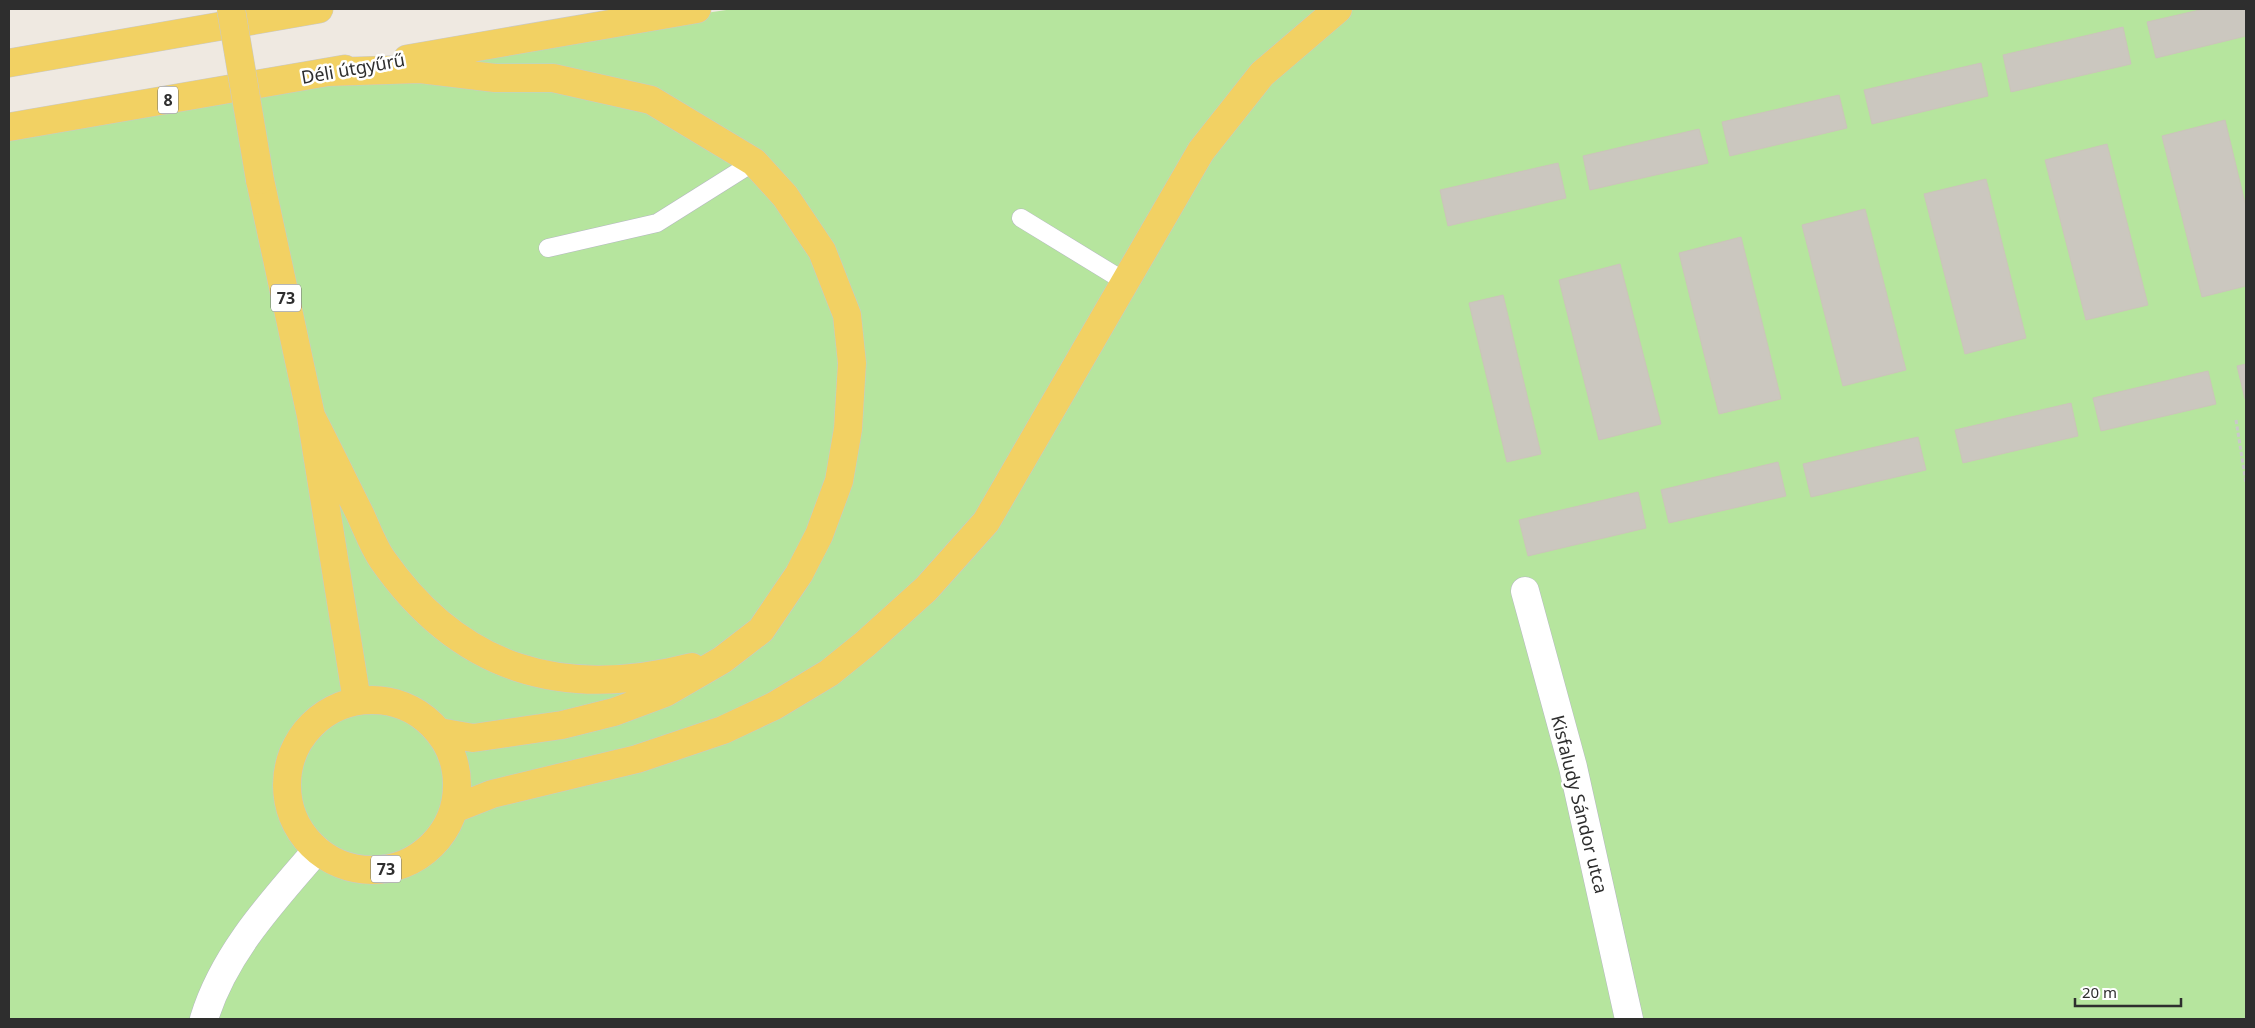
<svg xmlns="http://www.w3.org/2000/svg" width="2255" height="1028" viewBox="0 0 2255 1028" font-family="'Noto Sans',sans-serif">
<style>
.green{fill:#b6e59e}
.building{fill:#cbc7bf;stroke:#cbc5ba}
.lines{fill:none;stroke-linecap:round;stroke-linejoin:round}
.lane-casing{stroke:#b4b7c1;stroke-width:19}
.street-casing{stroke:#b4b7c1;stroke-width:29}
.secondary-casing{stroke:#b4b7c1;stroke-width:29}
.primary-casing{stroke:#c9c9c9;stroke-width:29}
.path{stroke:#c9c9c9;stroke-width:3;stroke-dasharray:4 2.5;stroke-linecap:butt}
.lane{stroke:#fff;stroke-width:18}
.street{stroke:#fff;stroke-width:28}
.secondary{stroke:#fff;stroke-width:28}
.primary{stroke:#f2d163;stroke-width:28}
.primary-bridge-casing{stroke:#c9c9c9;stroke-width:29;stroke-linecap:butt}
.primary-bridge{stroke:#f2d163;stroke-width:28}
.labels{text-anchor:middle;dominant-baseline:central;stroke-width:5;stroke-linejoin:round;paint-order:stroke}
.shield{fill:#fff;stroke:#6d6d6d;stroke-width:1}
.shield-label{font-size:16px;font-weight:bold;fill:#2e2e2e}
.street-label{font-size:18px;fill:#2e2e2e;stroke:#fff}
</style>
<rect width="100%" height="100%" fill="#efe9e1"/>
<path class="green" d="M733,9h1513v1010h-2237v-903z"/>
<path class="building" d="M2204,9h42v27l-90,22 -9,-36z
M2123,27l8,37 -120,28 -8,-37z
M1981,63l7,33 -116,28 -8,-34z
M1839,95l8,33 -117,28 -8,-34z
M2225,120l21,87v79l-44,11 -40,-161z
M1699,129l9,34 -118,27 -7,-34z
M2107,144l41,161 -62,15 -41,-160z
M1558,163l8,35 -118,28 -8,-36z
M1986,179l40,159 -61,16 -41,-160z
M1865,209l41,161 -63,16 -41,-161z
M1741,237l40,162 -62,15 -40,-161z
M1620,264l41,160 -62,16 -40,-160z
M1503,295l38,159 -34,8 -38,-159z
M2246,364v34l-1,1 -8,-33z
M2208,371l8,33 -115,27 -8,-33z
M2071,403l7,33 -115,27 -8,-33z
M1918,437l8,33 -115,27 -8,-33z
M1778,462l8,34 -117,27 -8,-33z
M1638,492l8,36 -118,28 -9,-36z"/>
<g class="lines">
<defs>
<path id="lane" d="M1021,218l103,63
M548,248l109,-25 97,-61"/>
<path id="street" d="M1525,591l48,176 56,252"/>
<path id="secondary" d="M204,1019c20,-66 69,-118 113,-169"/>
<path id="primary" d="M407,59l290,-50
M9,63l310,-54
M328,72l92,-3 75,9h58l98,22 103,62 31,34 37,55 25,64 5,48 -4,66 -9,52 -20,54 -20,39 -38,56 -39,30 -57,33 -51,19 -52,13 -89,13 -34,-6
M9,127l336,-58
M260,180l51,236 46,285
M311,416c17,33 33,66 49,98 7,15 13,32 22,45 78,112 181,141 310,108
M287 785a85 85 0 1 1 170 0a85 85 0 1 1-170 0Z
M454,809l38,-15 145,-35 86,-29 51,-24 55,-33 36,-29 61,-55 60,-67 215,-371 61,-77 76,-65"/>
</defs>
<use href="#lane" class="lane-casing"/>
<use href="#street" class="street-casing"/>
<use href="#secondary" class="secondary-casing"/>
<use href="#primary" class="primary-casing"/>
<path class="path" d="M2236,420l10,63"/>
<use href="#lane" class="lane"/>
<use href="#street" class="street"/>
<use href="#secondary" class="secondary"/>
<use href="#primary" class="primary"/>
<defs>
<path id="primary-bridge" d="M231,9l29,171"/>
</defs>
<use href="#primary-bridge" class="primary-bridge-casing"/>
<use href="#primary-bridge" class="primary-bridge"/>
</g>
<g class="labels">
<g class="shield">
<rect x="158" y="86.5" width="20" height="27" rx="4"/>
<rect x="271" y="284.5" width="30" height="27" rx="4"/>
<rect x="371" y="855.5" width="30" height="27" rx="4"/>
</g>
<g class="shield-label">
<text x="168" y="100">8</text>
<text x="286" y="298">73</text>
<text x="386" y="869">73</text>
</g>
<g class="street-label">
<text transform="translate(353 68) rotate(-10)">Déli útgyűrű</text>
<text transform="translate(1580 804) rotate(76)">Kisfaludy Sándor utca</text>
</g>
</g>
<rect width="2255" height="1028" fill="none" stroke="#2e2e2e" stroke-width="20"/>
<path d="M2075 998v8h106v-8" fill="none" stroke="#2e2e2e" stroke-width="2.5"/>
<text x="2082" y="998" font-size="15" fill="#2e2e2e" stroke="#ffffff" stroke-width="4" paint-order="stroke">20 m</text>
</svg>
